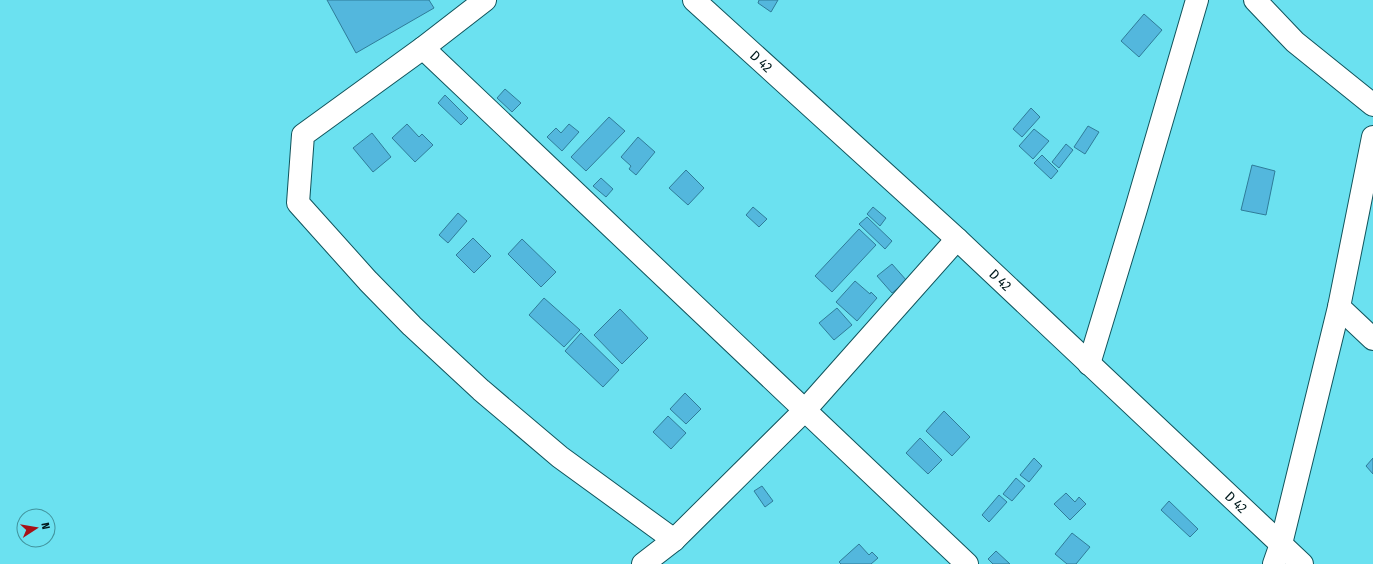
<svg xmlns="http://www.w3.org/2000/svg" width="1373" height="564" viewBox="0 0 1373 564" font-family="'Fira Sans Condensed',sans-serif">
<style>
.building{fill:#53b7dd;stroke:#2f7c99}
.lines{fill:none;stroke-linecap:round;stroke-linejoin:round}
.minor-casing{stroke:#10545c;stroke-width:24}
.minor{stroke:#fff;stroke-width:22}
.labels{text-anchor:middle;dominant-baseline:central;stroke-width:4;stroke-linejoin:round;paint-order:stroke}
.street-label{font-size:14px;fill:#021b1e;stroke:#6be1f0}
</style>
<rect width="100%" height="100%" fill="#6be1f0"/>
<path class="building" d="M327,0h102l5,8 -78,45z
M759,0h19l-7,12 -13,-9z
M1144,14l18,16 -23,27 -18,-16z
M505,89l16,14 -9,9 -15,-14z
M445,95l23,23 -7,7 -23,-22z
M1031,108l9,9 -18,20 -9,-8z
M609,117l16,14 -39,40 -15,-14z
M407,124l12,13 3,-3 11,11 -18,17 -23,-24z
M569,124l10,8 -17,19 -15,-14 9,-9 5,5z
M1088,126l11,6 -14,22 -11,-7z
M1034,129l15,12 -16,18 -14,-13z
M372,133l19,24 -18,15 -20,-24z
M638,137l17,15 -19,23 -7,-6 2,-3 -10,-9z
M1066,144l7,6 -14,18 -7,-6z
M1042,155l16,16 -7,8 -17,-16z
M1252,165l23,6 -9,44 -25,-5z
M686,170l18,18 -16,17 -19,-17z
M601,178l12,11 -7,8 -13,-11z
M753,207l14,12 -8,8 -13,-12z
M873,207l13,11 -6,8 -13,-12z
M458,213l9,8 -19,22 -9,-8z
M867,217l25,24 -7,8 -26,-25z
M859,229l17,16 -44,47 -17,-16z
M473,238l18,18 -17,17 -18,-18z
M522,239l34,33 -15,15 -33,-33z
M892,264l15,17 -15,12 -15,-17z
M855,281l15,13 1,-2 6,6 -20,23 -21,-19z
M544,298l36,32 -16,17 -35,-32z
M837,308l15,17 -18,15 -15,-17z
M620,309l28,29 -26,26 -28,-29z
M581,333l38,37 -16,17 -38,-36z
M685,393l16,16 -15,15 -16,-15z
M944,411l26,26 -18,19 -26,-25z
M668,416l18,17 -15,16 -18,-17z
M920,438l22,22 -14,14 -22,-21z
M1034,458l8,8 -13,16 -9,-7z
M1373,458v16l-7,-8z
M1016,478l9,8 -13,15 -9,-7z
M762,486l11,15 -8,6 -11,-16z
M1066,493l9,9 4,-5 7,7 -16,16 -16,-16z
M999,495l8,7 -18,20 -7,-7z
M1169,501l29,28 -8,8 -29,-27z
M1072,533l18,14 -14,17h-9l-12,-10z
M859,544l10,11 3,-3 6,6 -7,6h-30l-2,-2z
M996,551l14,13h-17l-5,-5z"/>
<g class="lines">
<defs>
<g id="minor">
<path d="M485,0l-62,48 -120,87 -5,68 70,78 44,45 69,64 79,67 114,83"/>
<path id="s1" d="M694,0l263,239 345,325"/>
<path d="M1255,0l40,42 78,63"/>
<path d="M423,48l544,516"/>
<path d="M1339,307l34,32"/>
<path d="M1089,364l47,-155 61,-209"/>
<path d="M643,564l31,-24 131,-130 152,-171"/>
<path d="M1274,564l7,-20 58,-237 34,-170"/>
</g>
</defs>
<use href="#minor" class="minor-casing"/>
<use href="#minor" class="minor"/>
</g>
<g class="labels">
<g class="street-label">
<text stroke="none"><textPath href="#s1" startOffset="91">D 42</textPath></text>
<text stroke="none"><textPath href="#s1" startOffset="415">D 42</textPath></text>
<text stroke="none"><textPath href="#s1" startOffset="739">D 42</textPath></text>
</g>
</g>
<g transform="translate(36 528) rotate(78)"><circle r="19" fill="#6be1f0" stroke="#41929c"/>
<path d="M0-3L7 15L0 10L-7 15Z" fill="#a71118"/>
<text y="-6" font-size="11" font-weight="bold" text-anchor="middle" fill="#021b1e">N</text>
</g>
</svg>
